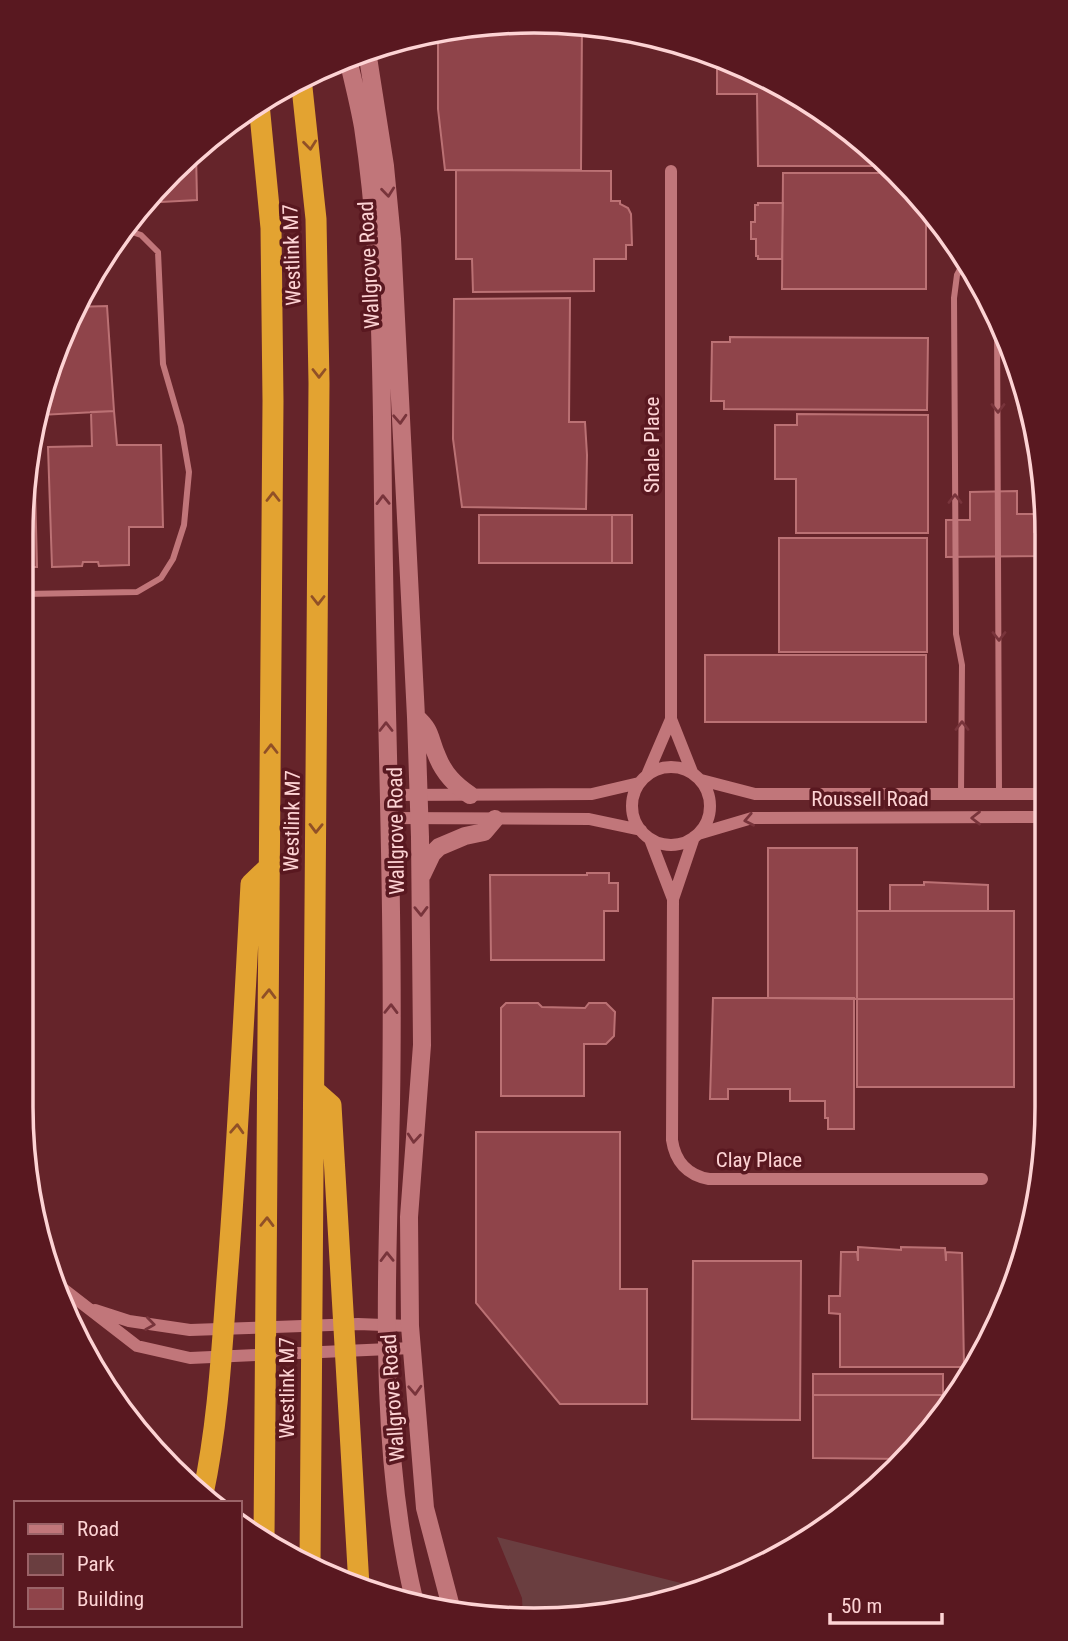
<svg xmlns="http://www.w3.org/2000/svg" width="1068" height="1641" viewBox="0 0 1068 1641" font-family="'Roboto Condensed',sans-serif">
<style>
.green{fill:#6a3e40}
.building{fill:#8f444a;stroke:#bb7174;stroke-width:2}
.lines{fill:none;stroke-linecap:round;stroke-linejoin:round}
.lane{stroke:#c1767a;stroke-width:6}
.street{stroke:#c1767a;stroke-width:12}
.secondary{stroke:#c1767a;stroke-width:18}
.highway{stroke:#e3a331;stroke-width:21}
.oneway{stroke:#905027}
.oneway2{stroke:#78343b}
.labels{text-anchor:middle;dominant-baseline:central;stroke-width:7;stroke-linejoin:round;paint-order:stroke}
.street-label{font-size:21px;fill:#fdd3d4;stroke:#591820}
.rim{fill:none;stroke:#fdd3d4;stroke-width:3.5}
</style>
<rect width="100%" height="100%" fill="#65242a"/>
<path class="green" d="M497,1537l204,51 -35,15 -143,14 -1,-19z"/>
<path class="building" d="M501,22l81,3 -1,145h-136l-7,-61v-77z
M717,56l74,34 82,59 16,17h-131l-1,-72h-40z
M196,151l1,49 -53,3 5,-8z
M456,170l155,1v30h9v3l8,4 3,6 1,31h-6v14h-32v32l-121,1 -1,-33h-16z
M783,173h112l31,33v83h-144z
M758,203h25l-1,56h-24v-3h-2v-17h-5v-17h4v-17h3z
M570,298l-1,124h16l2,33 -1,54 -124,-2 -9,-68 1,-140z
M107,306l7,105 -73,4 33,-108z
M730,337l198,1 -1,72 -203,-1v-8h-13l1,-59h18z
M114,411l3,34h44l2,82h-34v38l-30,1 -1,-4h-15l-1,4 -30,1 -4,-120 44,-1 -1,-34z
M797,414l131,1v118h-132v-54h-21v-54h22z
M31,447h3l3,120h-12v-100z
M1017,491v23h17v18h12v24l-100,1v-37h24v-28z
M479,515h133v48h-133z
M612,515h20v48h-20z
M779,538h148v114h-148z
M705,655h221v67h-221z
M768,848h89v151l-89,-1z
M587,873h22v10h9v28h-14v49h-113l-1,-85h97z
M924,882l64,3v26h-98v-26h34z
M857,911h157v88h-157z
M713,998h141v131h-26v-11h-3v-17h-35v-12h-62v10h-18z
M857,999h157v88h-157z
M506,1003h32l4,4 43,1 4,-5h17l9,9 -1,24 -8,8h-22v52h-83v-88z
M476,1132h144v157h27v115h-87l-84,-101z
M858,1247l43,3v-3l44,1 1,13v-9l16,1 2,114h-124v-53l-11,-1v-17h11l1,-44h16l1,9z
M693,1261h108l-1,159 -108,-1z
M813,1374h130v21h-130z
M813,1395h130v4h7l-31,47 -16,13 -90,-1z"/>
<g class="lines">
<path class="lane" d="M997,316l2,477
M25,594l112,-2 24,-14 12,-19 11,-34 5,-53 -8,-46 -18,-62 -5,-112 -17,-17 -15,-5
M961,794l1,-129 -6,-31 -2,-336 3,-23 8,-15"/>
<path class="street" d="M671,171v548l21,53
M632 806a39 39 0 1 1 78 0a39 39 0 1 1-78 0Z
M647,775l24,-56
M701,780l54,14h289
M387,795l205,-1 47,-11
M388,818l201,1 52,11
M698,834l54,-16 292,-1
M694,837l-21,62 -1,241c3,21 15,35 37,39h273
M650,839l23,60
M53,1281l84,65 53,12 222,-10
M95,1310l34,11 61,9 168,-6 52,2"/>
<path class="secondary" d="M367,51l18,115 7,73 24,478 4,120 2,208 -13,172 1,109 15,182 26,99
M348,59c5,22 11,45 15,68 22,146 18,294 21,441 3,179 10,358 7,536 -3,160 -15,338 23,495
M416,717c16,14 13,21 21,39 7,18 18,29 33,39
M422,875l10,-21 7,-7 26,-11 19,-4 11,-13"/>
<path class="highway" d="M301,78l15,141 3,164 -9,1182
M259,104l12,124 2,173 -9,1137
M314,1090l17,15 28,481
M203,1494c16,-75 19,-151 25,-227 10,-128 16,-256 23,-383l19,-18"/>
</g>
<defs><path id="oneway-chevron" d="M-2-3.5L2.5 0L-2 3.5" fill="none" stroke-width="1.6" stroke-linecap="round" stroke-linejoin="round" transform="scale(1.75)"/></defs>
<g class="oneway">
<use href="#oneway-chevron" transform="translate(310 145) rotate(84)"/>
<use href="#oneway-chevron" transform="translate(319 373) rotate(90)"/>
<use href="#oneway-chevron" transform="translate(273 497) rotate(-90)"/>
<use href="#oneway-chevron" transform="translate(318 600) rotate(90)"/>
<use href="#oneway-chevron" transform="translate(271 749) rotate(-90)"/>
<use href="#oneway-chevron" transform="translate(316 828) rotate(91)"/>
<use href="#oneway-chevron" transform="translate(269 994) rotate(-89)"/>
<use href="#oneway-chevron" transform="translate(237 1129) rotate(-87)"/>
<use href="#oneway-chevron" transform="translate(267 1222) rotate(-89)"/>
</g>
<g class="oneway2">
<use href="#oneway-chevron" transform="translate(388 192) rotate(84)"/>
<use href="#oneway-chevron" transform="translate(998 408) rotate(90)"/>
<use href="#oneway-chevron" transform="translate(400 419) rotate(87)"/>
<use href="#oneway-chevron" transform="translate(955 499) rotate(-90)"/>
<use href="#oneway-chevron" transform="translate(383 500) rotate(-91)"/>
<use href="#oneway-chevron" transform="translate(999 636) rotate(90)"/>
<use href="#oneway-chevron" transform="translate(962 726) rotate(-90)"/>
<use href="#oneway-chevron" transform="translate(386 727) rotate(-90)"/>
<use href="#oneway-chevron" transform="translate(976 818) rotate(180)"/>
<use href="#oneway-chevron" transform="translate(749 820) rotate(169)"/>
<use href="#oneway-chevron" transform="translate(421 911) rotate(89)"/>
<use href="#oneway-chevron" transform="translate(391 1009) rotate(-89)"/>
<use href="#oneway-chevron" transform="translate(414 1138) rotate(95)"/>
<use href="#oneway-chevron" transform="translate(387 1257) rotate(-91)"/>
<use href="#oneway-chevron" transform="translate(150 1324) rotate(8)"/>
<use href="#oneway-chevron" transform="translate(415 1390) rotate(87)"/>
</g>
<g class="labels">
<g class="street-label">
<text transform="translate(292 255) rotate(-92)">Westlink M7</text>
<text transform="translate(369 265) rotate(-93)">Wallgrove Road</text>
<text transform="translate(652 445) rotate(-90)">Shale Place</text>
<text x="870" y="799">Roussell Road</text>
<text transform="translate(292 821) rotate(-89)">Westlink M7</text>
<text transform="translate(396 831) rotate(-91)">Wallgrove Road</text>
<text x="759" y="1160">Clay Place</text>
<text transform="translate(287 1388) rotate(-90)">Westlink M7</text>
<text transform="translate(393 1398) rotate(-94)">Wallgrove Road</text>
</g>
</g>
<path d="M0 0H1068V1641H0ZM534 33H534A501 501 0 0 1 1035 534V1107A501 501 0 0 1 534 1608H534A501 501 0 0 1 33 1107V534A501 501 0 0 1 534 33Z" fill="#591820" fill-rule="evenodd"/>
<path class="rim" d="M534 33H534A501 501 0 0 1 1035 534V1107A501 501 0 0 1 534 1608H534A501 501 0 0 1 33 1107V534A501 501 0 0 1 534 33Z"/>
<rect x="14" y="1501" width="228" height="126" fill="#591820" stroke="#9b6368" stroke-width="2"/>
<rect x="28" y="1524" width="35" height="10" fill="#c1767a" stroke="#9b6368" stroke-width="2"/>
<text x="77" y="1536" font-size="21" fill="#fdd3d4">Road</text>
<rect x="28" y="1554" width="35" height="21" fill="#6a3e40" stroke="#9b6368" stroke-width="2"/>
<text x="77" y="1571" font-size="21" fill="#fdd3d4">Park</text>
<rect x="28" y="1588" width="35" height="21" fill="#8f444a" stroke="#9b6368" stroke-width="2"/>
<text x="77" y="1606" font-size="21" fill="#fdd3d4">Building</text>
<path d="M830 1613v10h112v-10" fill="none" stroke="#fdd3d4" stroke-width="3.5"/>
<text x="841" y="1613" font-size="21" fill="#fdd3d4" stroke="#591820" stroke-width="5" paint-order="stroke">50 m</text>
</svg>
